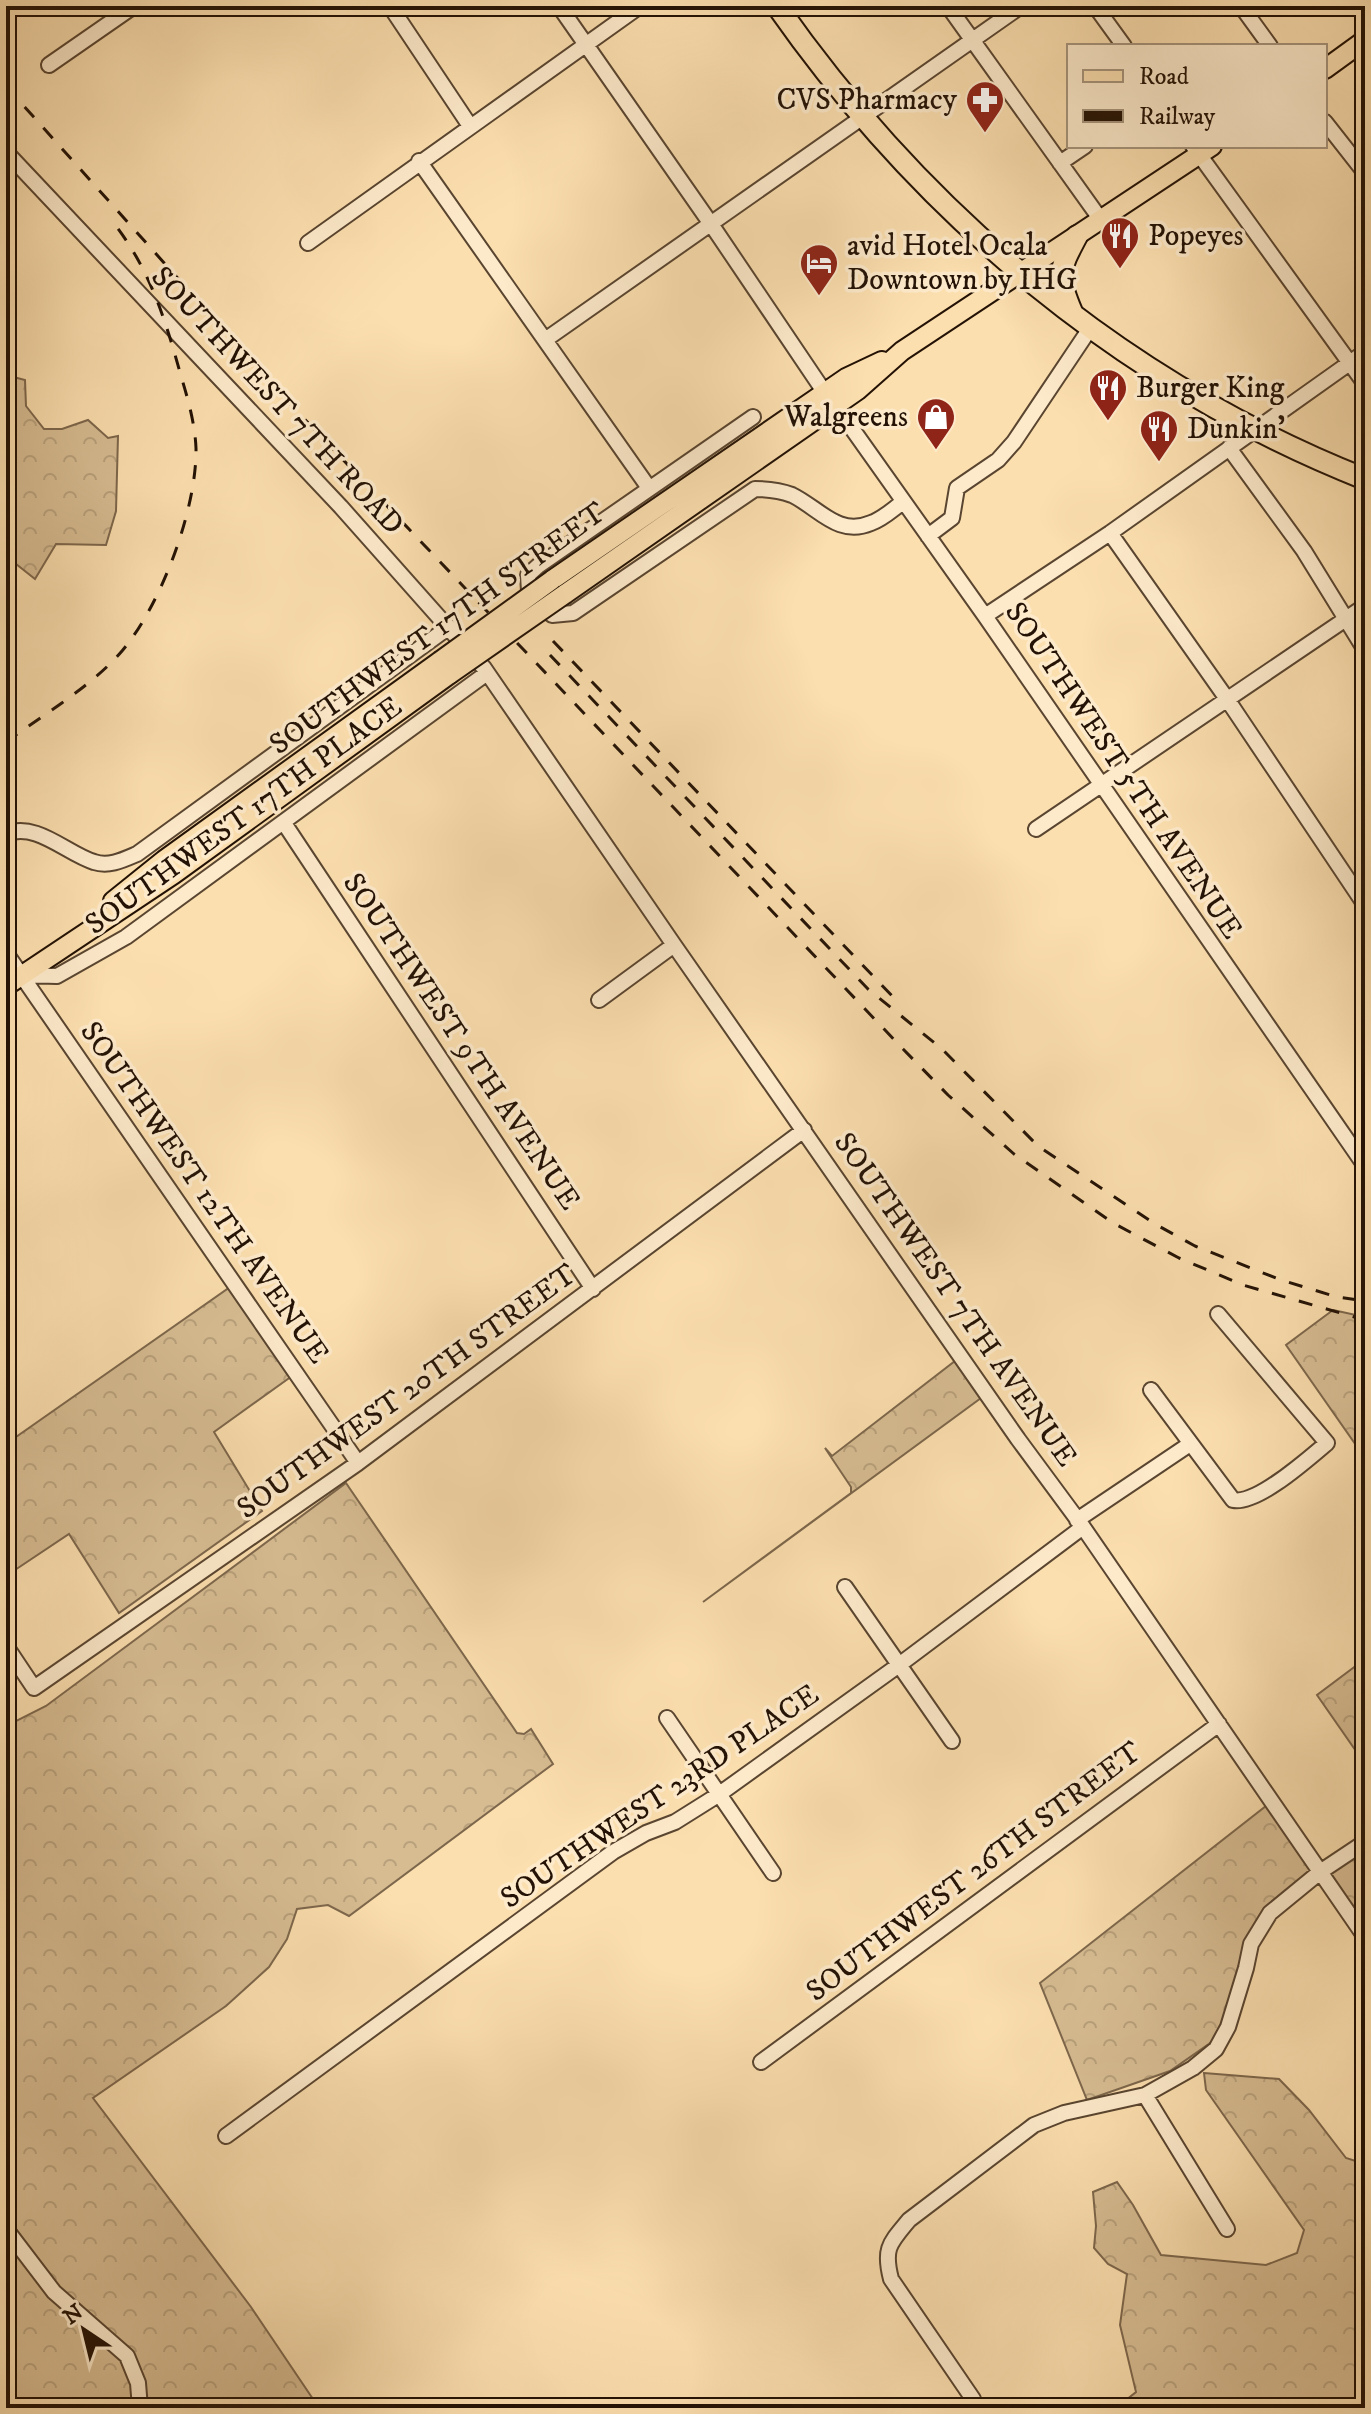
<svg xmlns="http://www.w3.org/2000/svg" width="1371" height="2414" viewBox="0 0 1371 2414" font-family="'IM FELL DW Pica',serif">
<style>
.forest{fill:url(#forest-crowns);stroke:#7d674c;stroke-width:2}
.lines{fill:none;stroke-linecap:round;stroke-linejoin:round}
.minor-casing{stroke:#594530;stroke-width:18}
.major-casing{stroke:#231205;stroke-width:22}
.highway-casing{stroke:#231205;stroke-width:24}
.minor{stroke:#fdeacb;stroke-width:14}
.major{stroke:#fcdfaf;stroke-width:18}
.highway{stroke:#fcdfaf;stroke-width:20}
.rail{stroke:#231205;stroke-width:3;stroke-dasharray:14 14;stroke-linecap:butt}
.major-bridge-casing{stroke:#231205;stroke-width:22;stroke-linecap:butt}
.major-bridge{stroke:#fcdfaf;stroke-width:18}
.labels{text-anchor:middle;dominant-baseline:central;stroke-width:7;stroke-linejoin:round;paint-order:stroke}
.poi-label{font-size:30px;fill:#231205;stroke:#fdeacb;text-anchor:start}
.street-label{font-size:30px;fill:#231205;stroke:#fdeacb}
</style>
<defs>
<pattern id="forest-crowns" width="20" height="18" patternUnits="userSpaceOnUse" patternTransform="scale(2)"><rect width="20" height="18" fill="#d7bc92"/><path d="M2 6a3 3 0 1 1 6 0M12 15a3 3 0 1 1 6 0" fill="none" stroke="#b8a17c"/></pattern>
</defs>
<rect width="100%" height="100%" fill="#fcdfaf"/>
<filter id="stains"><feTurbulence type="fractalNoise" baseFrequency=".0025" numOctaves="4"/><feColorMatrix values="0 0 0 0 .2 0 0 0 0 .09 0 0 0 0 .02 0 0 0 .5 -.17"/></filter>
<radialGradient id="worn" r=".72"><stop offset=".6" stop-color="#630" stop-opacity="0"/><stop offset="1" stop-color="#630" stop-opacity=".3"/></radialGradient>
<path class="forest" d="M6,375l19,5 1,26 18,23h18l26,-9 20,18 10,-2 -2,75 -10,34 -50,-1 -21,35 -29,-23z
M233,1285l59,91 -78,56 48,79 -143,102 -50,-79 -63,42v-132z
M1333,1310l32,7v141l-79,-113z
M955,1361l26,37 -278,204 148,-109v-6l-26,-39 7,8z
M346,1483l171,250 7,1 7,-5 22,35 -204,152 -21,-11 -31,4 -10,30 -18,28 -43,39 -133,92 158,209 68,101h-313v-682l40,-20z
M1365,1659v105l-48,-69z
M1266,1806l46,64 -55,50 -12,23 -10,51 -22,47 -43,30 -83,29 -47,-117z
M1365,1848v80l-38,-54z
M1204,2073l75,6 30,31 37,48 19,6v244h-249l20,-16 -16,-67 7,-51 -19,-10 -14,-16 2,-22 -3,-34 24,-10 16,23 28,50 105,10 31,-12 7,-23 -98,-140z"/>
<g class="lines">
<defs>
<path id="minor" d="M390,6l80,120
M559,6l152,218 114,169
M948,6l153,214
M1095,6l29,40
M1241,6l29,40
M49,65l85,-59
M1325,122l40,51
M1193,146l172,238
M6,152l335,355 143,161 190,277 344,494 65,88 282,410
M419,161l230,327
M1060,163l25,-17
M308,243l332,-237
M545,340l476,-334
M836,406l149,210 380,550
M753,417l-215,149 -10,9 1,16 23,24 21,-2 182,-124c14,0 24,1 37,6 27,13 46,42 79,28 12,-4 22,-14 32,-21
M1229,448l75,103 61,99
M1110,533l117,166 138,206
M928,536l24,-18 5,-30 41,-28 16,-18 77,-115
M985,616l125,-83 255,-181
M284,823l309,466
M1036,829l329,-223
M6,834c30,-13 61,20 88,28 15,5 29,-2 43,-8l312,-227
M6,953l352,510
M22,975l35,1 69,-39 361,-264
M599,1000l75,-55
M1151,1390l82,110c24,5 76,-42 94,-57l-109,-129
M1077,1520l113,-76
M845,1587l107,154
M6,1646l28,42 324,-225 446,-333
M667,1718l106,155
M761,2062l458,-338
M1145,2095l82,134
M226,2136l387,-284 33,-19 29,-11 43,-27 181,-130 184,-138
M6,2229l48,63 73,64 11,27 2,25
M973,2399l-82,-120c-8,-31 -1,-36 18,-59l125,-95 30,-12 81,-18 48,-27 23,-19 12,-22 18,-59 5,-24 19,-31 50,-41 45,-30"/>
<path id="major" d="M1325,69l40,-29
M552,580l294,-202 36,-17
M565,594l293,-204 44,-39 310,-205
M113,901l51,-41 276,-199
M6,986l168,-112 276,-200"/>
<path id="highway" d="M777,6c148,211 348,378 588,473
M1072,312c-16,-37 -13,-42 5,-76"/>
</defs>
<use href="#minor" class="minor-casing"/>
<use href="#major" class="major-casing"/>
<use href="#highway" class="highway-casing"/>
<use href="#minor" class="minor"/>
<use href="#major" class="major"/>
<use href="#highway" class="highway"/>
<path class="rail" d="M6,86l286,320 611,643 45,46 66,59 99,69 66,35 64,27 122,35
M553,641l342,358
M550,655l318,334 74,60 96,97 117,78 40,22 86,34 56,17 28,4
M6,742c38,-28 85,-55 116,-91 39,-46 75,-142 74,-203 -1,-24 -8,-49 -15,-72 -15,-54 -30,-104 -65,-150"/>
<defs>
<path id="major-bridge" d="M440,661l112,-81
M450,674l115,-80"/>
</defs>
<use href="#major-bridge" class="major-bridge-casing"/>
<use href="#major-bridge" class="major-bridge"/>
</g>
<defs>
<symbol id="pharmacy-pin" viewBox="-11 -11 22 30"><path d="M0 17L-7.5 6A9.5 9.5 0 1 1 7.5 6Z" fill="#8f2418" stroke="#fdeacb"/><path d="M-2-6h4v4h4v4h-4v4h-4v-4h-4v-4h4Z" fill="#fff"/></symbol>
<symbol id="restaurant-pin" viewBox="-11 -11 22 30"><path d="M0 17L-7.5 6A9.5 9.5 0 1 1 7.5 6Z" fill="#8f2418" stroke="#fdeacb"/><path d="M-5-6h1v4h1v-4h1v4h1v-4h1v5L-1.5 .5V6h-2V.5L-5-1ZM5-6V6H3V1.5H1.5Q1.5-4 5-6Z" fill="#fff"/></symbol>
<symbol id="hotel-pin" viewBox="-11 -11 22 30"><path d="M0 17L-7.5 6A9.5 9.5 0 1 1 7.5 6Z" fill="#8f2418" stroke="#fdeacb"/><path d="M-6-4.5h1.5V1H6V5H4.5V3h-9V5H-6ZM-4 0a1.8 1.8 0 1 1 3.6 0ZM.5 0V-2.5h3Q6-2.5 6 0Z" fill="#fff"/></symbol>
<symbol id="shop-pin" viewBox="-11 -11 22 30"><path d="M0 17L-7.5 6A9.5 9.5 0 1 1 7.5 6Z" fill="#8f2418" stroke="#fdeacb"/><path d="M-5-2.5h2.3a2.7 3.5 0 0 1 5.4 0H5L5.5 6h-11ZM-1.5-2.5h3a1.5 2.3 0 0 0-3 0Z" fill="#fff"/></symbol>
</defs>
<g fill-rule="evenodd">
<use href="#pharmacy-pin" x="963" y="78" width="44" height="60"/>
<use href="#restaurant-pin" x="1098" y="214" width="44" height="60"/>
<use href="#hotel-pin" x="797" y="241" width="44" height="60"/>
<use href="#restaurant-pin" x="1086" y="366" width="44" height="60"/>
<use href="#shop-pin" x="914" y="395" width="44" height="60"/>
<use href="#restaurant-pin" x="1137" y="407" width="44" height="60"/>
</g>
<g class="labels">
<g class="poi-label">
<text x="957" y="100" text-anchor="end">CVS Pharmacy</text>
<text x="1148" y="236">Popeyes</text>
<text x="847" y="246">avid Hotel Ocala<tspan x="847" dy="34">Downtown by IHG</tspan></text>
<text x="1136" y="388">Burger King</text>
<text x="908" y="417" text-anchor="end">Walgreens</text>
<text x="1187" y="429">Dunkin'</text>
</g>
<g class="street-label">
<text transform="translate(277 401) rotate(47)">SOUTHWEST 7TH ROAD</text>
<text transform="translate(438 629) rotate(-36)">SOUTHWEST 17TH STREET</text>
<text transform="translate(1123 771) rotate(56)">SOUTHWEST 5TH AVENUE</text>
<text transform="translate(244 816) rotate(-36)">SOUTHWEST 17TH PLACE</text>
<text transform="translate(461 1042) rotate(56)">SOUTHWEST 9TH AVENUE</text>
<text transform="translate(204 1193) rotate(55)">SOUTHWEST 12TH AVENUE</text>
<text transform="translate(955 1300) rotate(55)">SOUTHWEST 7TH AVENUE</text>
<text transform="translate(407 1392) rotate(-36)">SOUTHWEST 20TH STREET</text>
<text transform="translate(660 1797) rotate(-34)">SOUTHWEST 23RD PLACE</text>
<text transform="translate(974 1872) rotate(-37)">SOUTHWEST 26TH STREET</text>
</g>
</g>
<rect width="1371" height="2414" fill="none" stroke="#fcdfaf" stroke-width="32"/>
<rect x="8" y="8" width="1355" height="2398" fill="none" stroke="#231205" stroke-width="4"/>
<rect x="16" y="16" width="1339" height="2382" fill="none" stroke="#231205" stroke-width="2"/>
<rect x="1067" y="44" width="260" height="104" fill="#fdeacb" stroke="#a6947c" stroke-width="2"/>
<rect x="1083" y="70" width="40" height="12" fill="#fcdfaf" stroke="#a6947c" stroke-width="2"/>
<text x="1139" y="84" font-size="24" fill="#231205">Road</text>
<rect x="1083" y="110" width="40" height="12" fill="#231205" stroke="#a6947c" stroke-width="2"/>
<text x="1139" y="124" font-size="24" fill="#231205">Railway</text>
<g transform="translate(84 2330) rotate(325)" stroke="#fdeacb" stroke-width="6" paint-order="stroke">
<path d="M0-6L14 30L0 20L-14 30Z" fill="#231205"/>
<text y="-12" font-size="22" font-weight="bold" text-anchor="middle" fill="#231205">N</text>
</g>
<rect width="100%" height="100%" filter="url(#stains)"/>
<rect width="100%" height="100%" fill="url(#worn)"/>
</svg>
